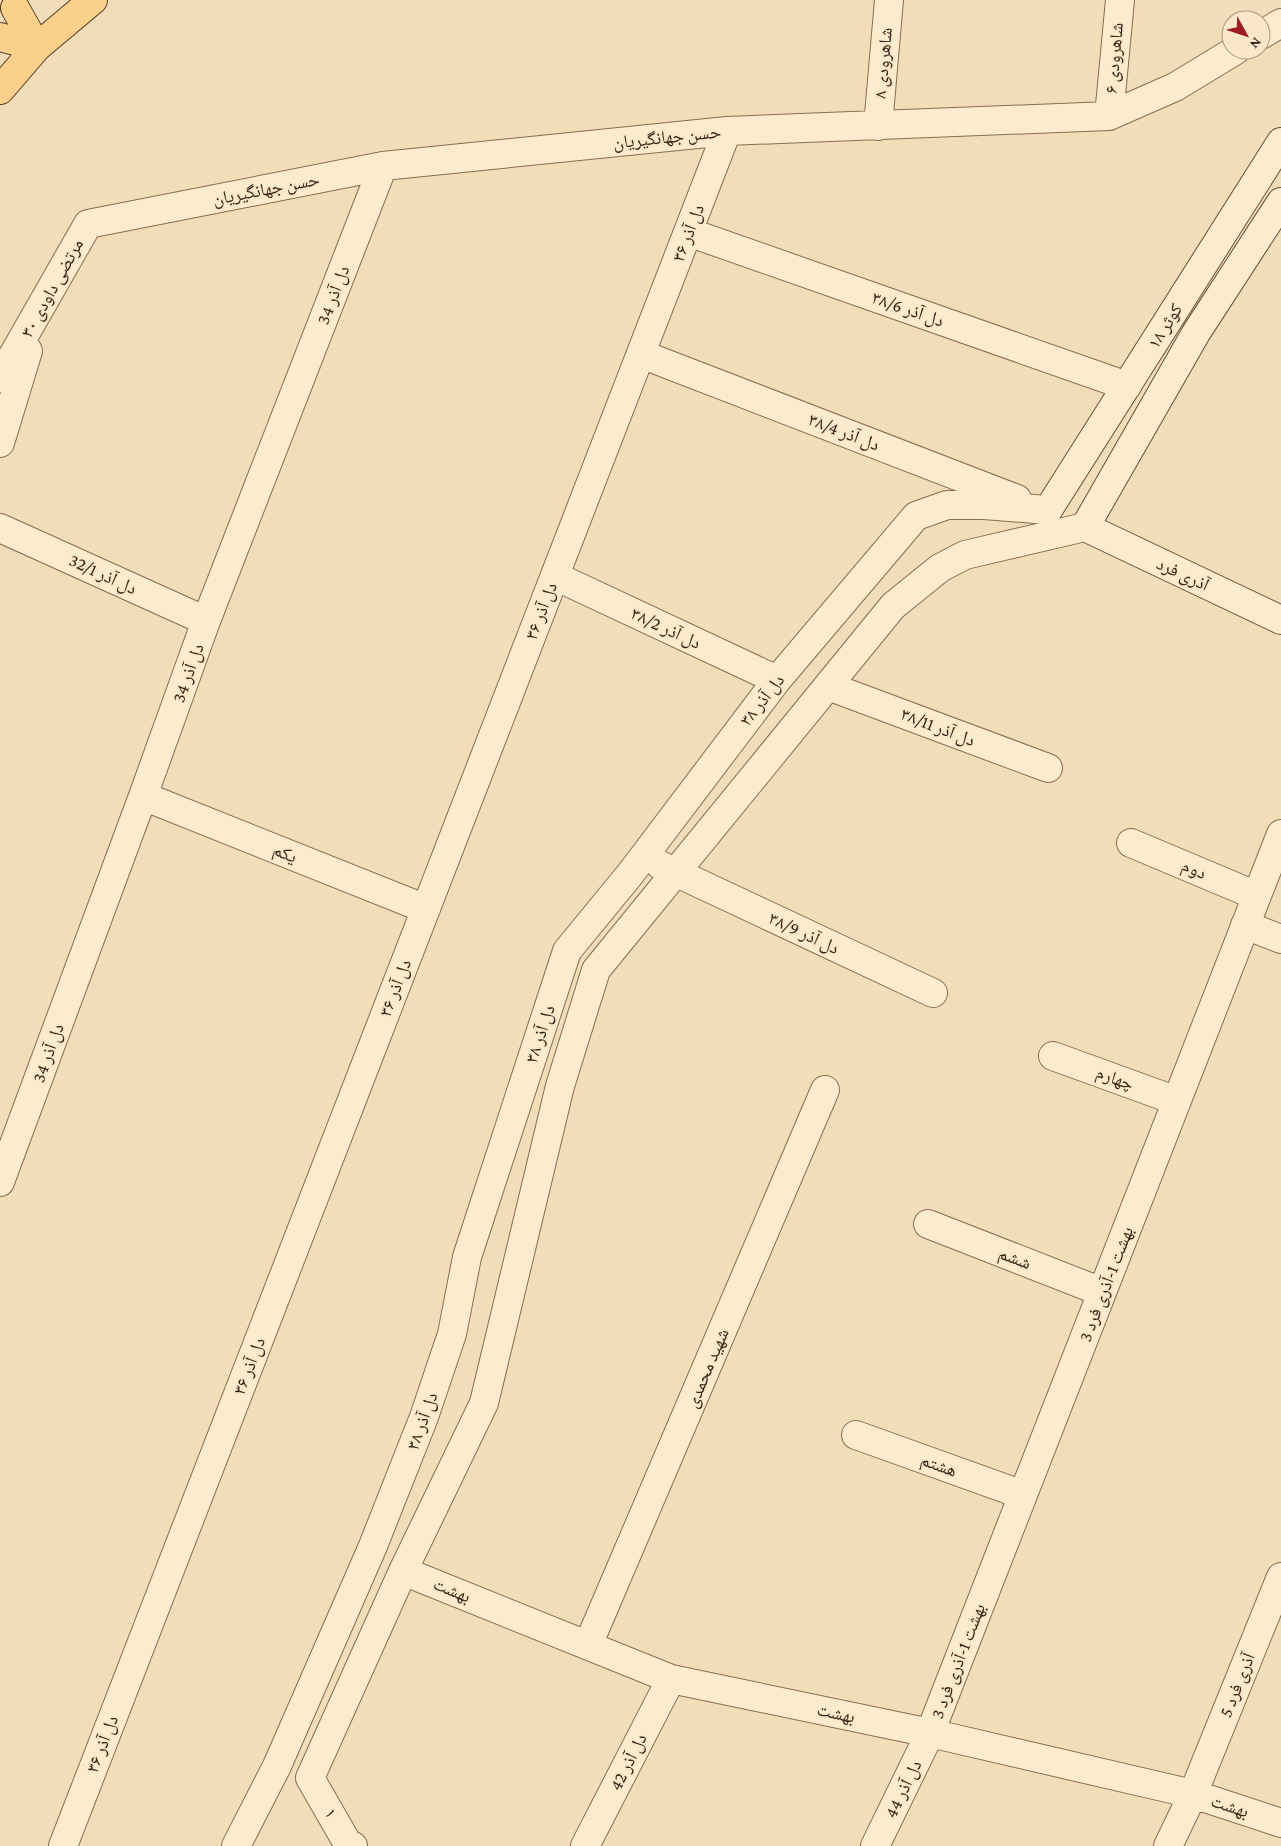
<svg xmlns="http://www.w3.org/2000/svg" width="1281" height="1846" viewBox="0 0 1281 1846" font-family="'Crimson Pro','Noto Naskh Arabic',serif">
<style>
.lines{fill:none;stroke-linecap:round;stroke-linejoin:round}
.street-casing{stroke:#896c52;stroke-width:30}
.secondary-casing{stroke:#6b4d36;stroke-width:30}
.primary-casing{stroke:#563a27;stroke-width:30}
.street{stroke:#fcebcc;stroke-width:28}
.secondary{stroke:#fcebcc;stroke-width:28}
.primary{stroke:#fbd08a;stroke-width:28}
.labels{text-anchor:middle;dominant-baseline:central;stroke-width:4;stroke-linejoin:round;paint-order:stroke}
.street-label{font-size:18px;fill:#362519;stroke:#f9e7c8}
</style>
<rect width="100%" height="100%" fill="#f2ddb8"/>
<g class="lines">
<defs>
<path id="street" d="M1261,35l20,-12
M1109,116l11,-116
M878,126l11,-126
M688,232l439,154
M641,354l376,145
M0,378l88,-154 295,-58 344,-35 382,-15 66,-29 61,-37
M0,443l28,-92
M0,528l206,93
M555,576l222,104
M828,686l220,82
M143,796l283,113
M1131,843l126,53
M660,865l273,128
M1245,925l36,14
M1053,1056l124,45
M0,1182l143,-386 63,-175 177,-455
M928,1224l174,68
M856,1435l167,60
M403,1571l268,108 259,54 263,61 88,29
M588,1645l237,-555
M63,1846l664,-1715
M236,1846l41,-80 96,-220 51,-129 28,-83 15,-77 100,-306 64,-78 146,-193 139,-164 31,-11h37l64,5
M353,1846l-5,-2 -38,-66 93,-207 81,-168 76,-317 36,-116 297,-364 47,-38 25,-13 120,-28
M585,1846l86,-167
M875,1846l55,-113 351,-899
M1168,1846l25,-52 88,-217"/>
<path id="secondary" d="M1281,202l-85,131 -111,194 196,93
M1048,510l233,-368"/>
<path id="primary" d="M15,8l22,39
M0,37l37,10
M0,90l37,-43 56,-47"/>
</defs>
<use href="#street" class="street-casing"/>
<use href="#secondary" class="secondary-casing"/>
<use href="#primary" class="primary-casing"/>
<use href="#street" class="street"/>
<use href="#secondary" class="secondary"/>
<use href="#primary" class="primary"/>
</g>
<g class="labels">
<g class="street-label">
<text transform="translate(1114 58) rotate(-85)">شاهرودی ۶</text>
<text transform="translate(883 63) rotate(-85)">شاهرودی ۸</text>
<text transform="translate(667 137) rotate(-6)">حسن جهانگیریان</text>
<text transform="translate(266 189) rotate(-11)">حسن جهانگیریان</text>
<text transform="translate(688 233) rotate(-69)">دل آذر ۳۶</text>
<text transform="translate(52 288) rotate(-61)">۳۰ مرتضی داودی</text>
<text transform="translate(333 295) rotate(-69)">دل آذر 34</text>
<text transform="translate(908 309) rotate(19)">دل آذر ۳۸/6</text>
<text transform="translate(1165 326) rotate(-58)">کوثر ۱۸</text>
<text transform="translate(844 432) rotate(21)">دل آذر ۳۸/4</text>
<text transform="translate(103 574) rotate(25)">دل آذر 32/1</text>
<text transform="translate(1183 574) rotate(25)">آذری فرد</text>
<text transform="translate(541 611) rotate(-69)">دل آذر ۳۶</text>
<text transform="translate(666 628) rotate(25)">دل آذر ۳۸/2</text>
<text transform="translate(188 673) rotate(-70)">دل آذر 34</text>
<text transform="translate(762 700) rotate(-52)">دل آذر ۳۸</text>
<text transform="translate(938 727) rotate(21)">دل آذر ۳۸/11</text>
<text transform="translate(285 853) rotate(22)">یکم</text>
<text transform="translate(1194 869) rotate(23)">دوم</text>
<text transform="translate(804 933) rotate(25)">دل آذر ۳۸/9</text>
<text transform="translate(395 988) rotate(-69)">دل آذر ۳۶</text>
<text transform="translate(540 1034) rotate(-72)">دل آذر ۳۸</text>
<text transform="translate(48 1053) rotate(-70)">دل آذر 34</text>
<text transform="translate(1115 1078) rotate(20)">چهارم</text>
<text transform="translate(1015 1258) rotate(21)">ششم</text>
<text transform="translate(1106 1284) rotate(-69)">بهشت 1-آذری فرد 3</text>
<text transform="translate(249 1366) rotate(-69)">دل آذر ۳۶</text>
<text transform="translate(707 1368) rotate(-67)">شهید محمدی</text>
<text transform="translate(422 1421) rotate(-70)">دل آذر ۳۸</text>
<text transform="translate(939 1465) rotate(20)">هشتم</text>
<text transform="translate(452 1590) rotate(22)">بهشت</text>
<text transform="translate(958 1661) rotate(-69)">بهشت 1-آذری فرد 3</text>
<text transform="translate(1237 1685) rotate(-68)">آذری فرد 5</text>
<text transform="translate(836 1713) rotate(12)">بهشت</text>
<text transform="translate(102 1744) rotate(-69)">دل آذر ۳۶</text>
<text transform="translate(628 1762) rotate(-63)">دل آذر 42</text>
<text transform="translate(903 1789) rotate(-64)">دل آذر 44</text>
<text transform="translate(1230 1806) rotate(18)">بهشت</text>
<text transform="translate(331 1813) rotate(60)">۱</text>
</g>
</g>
<g transform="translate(1246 35) rotate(130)"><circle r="24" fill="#f9e7c8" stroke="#ab9982"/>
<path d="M0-4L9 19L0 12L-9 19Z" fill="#9e1c26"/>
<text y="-8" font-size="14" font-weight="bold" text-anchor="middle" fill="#362519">N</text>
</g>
</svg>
